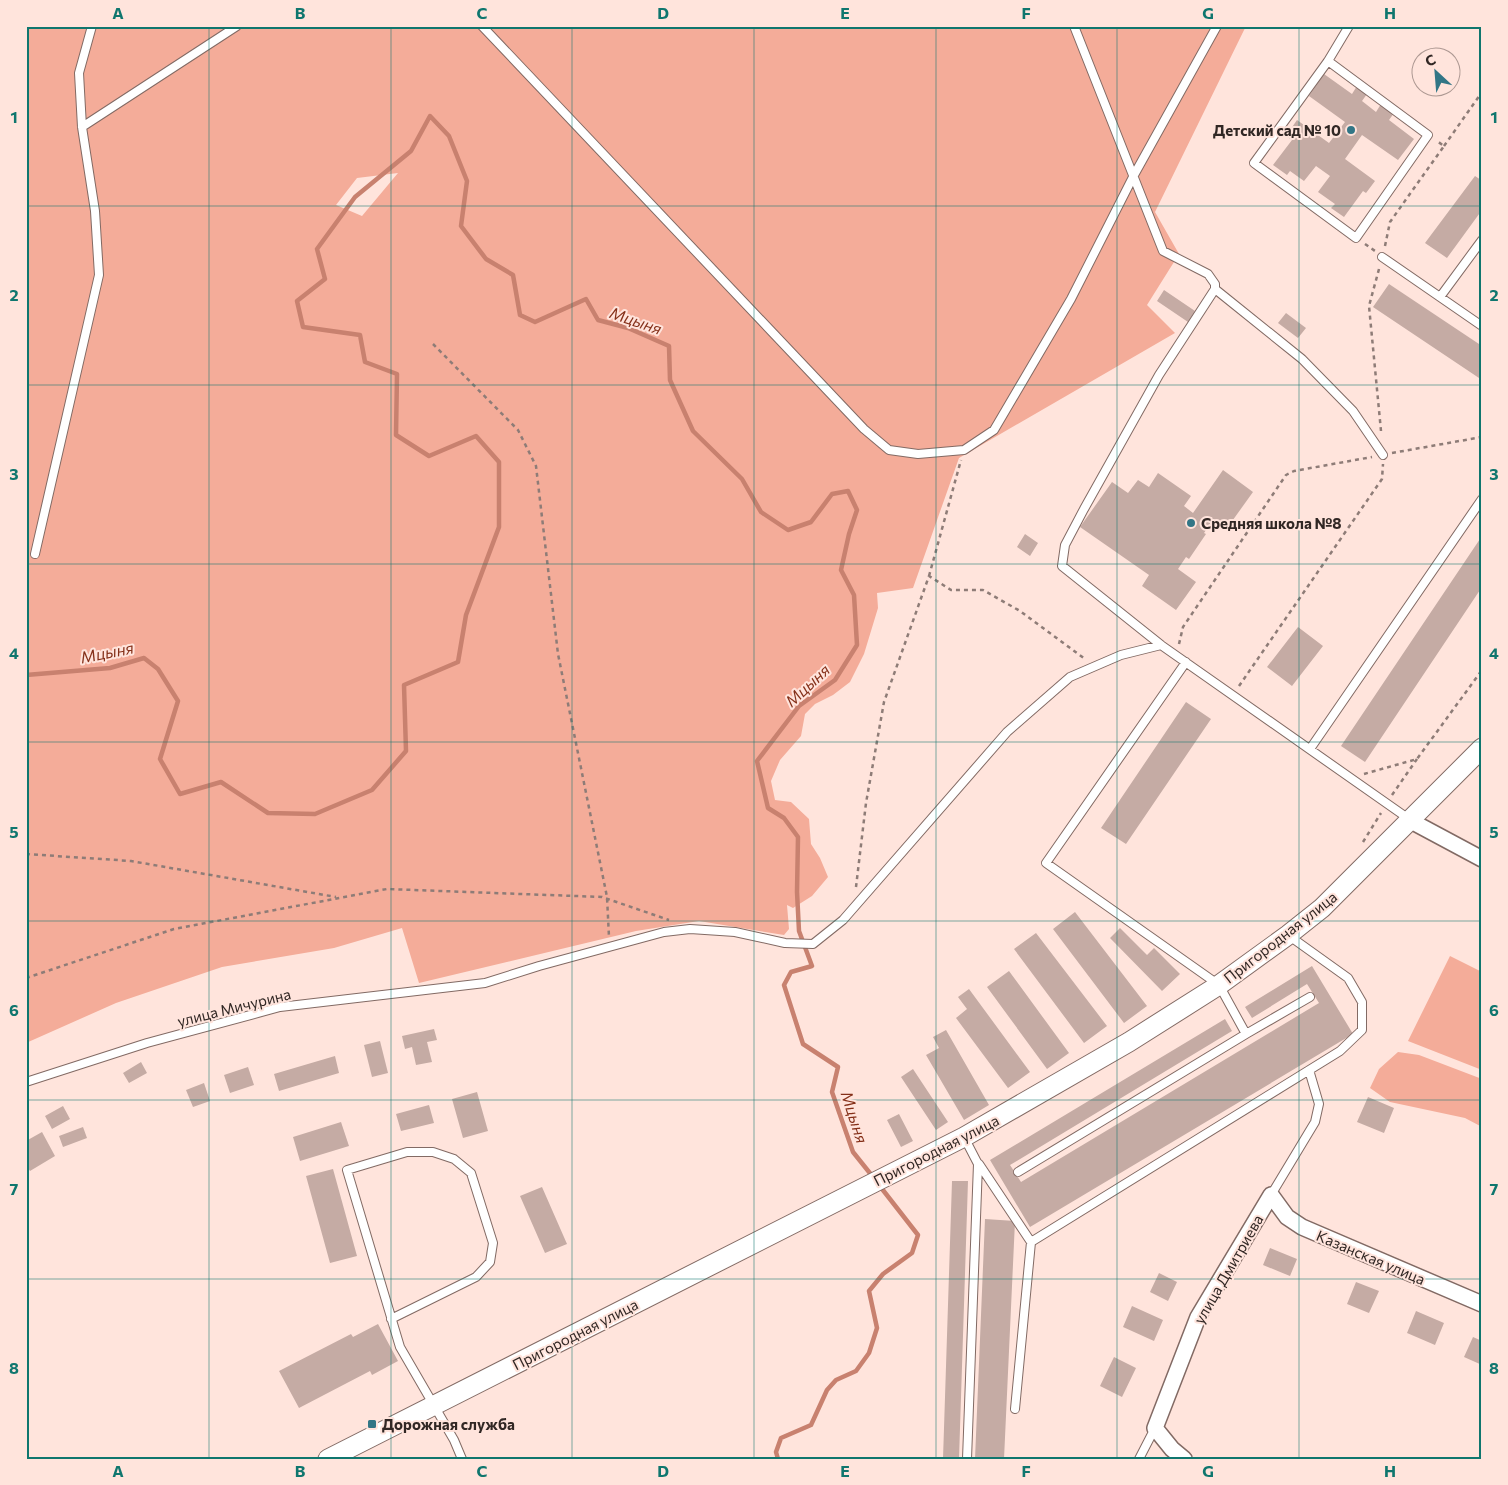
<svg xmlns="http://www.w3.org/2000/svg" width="1508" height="1485" viewBox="0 0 1508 1485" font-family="Commissioner,sans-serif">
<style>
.green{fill:#f4ac99;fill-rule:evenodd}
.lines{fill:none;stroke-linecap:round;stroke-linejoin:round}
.stream{stroke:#c8816f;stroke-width:4.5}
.building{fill:#c5aba4}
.service-casing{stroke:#826a64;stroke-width:10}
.minor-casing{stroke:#826a64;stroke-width:18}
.tertiary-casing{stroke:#826a64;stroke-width:21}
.path{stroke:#8e7c77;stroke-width:2.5;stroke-dasharray:4 4;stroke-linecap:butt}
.service{stroke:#fff;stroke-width:8}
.minor{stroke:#fff;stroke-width:15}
.tertiary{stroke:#fff;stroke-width:19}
.grid{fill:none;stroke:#0f766e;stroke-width:1;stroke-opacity:0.55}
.poi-dot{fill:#327686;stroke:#ffe4dc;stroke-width:2}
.labels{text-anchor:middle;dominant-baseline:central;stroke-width:4;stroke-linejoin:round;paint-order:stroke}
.poi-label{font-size:15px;font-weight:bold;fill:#312724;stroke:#ffe4dc;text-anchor:start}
.street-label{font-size:15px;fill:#312724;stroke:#ffe4dc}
.water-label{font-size:16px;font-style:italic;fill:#853019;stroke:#ffe4dc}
.neatline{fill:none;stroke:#0f766e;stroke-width:2}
.grid-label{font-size:16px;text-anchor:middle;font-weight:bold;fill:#0f766e}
</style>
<rect width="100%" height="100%" fill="#ffe4dc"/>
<path class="green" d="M26,26h1220l-91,186 24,42 -32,51 28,28 -216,125 -46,130 -36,5 1,15 -14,46 -14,28 -17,13 -18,9 -10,10 -4,22 -21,24 -9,21 4,19 16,2 18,17 2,25 9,14 8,19 -16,19 -19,12 -6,-3 2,24 -5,6 -85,-14 -63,10 -217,52 -17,-55 -68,20 -112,19 -106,36 -90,40zM398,173l-36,43 -26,-11 21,-27z
M1450,956l32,16v98l-74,-29z
M1398,1052l21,3 63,24v48l-17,-9 -75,-16 -20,-14 9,-19z"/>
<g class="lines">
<path class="stream" d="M26,675l84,-7 34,-10 14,11 20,32 -18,58 20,35 41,-12 47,31 47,1 57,-24 34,-39 -2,-66 54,-23 8,-47 33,-88v-65l-23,-26 -47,20 -33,-21 1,-61 -32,-12 -5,-27 -57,-8 -6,-26 28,-22 -8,-30 38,-52 56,-46 19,-35 19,20 18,45 -6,45 25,33 27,16 7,40 15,7 51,-23 12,21 30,8 41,18 1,34 23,51 49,48 19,33 27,18 23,-8 21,-28 16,-3 9,19 -8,24 -8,36 13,25 3,50 -22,35 -36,26 -42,55 11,47 16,10 14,19 -1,55 2,39 13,35 -21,6 -7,13 19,59 35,23 -6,25 21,60 20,25
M778,1459l-2,-7 5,-14 30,-13 16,-35 9,-10 20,-9 13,-18 8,-25 -8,-37 14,-17 29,-21 6,-18 -39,-50"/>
</g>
<path class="building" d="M1324,74l28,20 5,-8 10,8 -5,7 14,11 5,-8 13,9 -5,7 25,19 -16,21 -36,-25 -17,24 30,22 -9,12 -3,-2 -19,26 -13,-9 4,-4 -17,-12 12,-16 -14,-10 -12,15 -14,-10 -3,4 -14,-10 19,-25 -6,-4 11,-16 32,23 16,-21 -36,-26z
M1475,176l6,4 1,-2v32l-35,48 -22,-15z
M1389,284l93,62v34l-109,-73z
M1164,290l31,21 -7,11 -31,-21z
M1286,313l20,15 -8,10 -20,-15z
M1223,470l30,22 -28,39 -13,-10 -8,12 2,1 -17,25 -3,-2 -8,12 18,13 -20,28 -34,-24 7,-11 -69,-48 32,-45 16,11 10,-13 11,7 9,-14 33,23 -7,10 9,7z
M1025,534l13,9 -8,13 -13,-9z
M1482,536v51l-117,175 -24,-16z
M1298,627l25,19 -31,40 -25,-19z
M1186,702l25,17 -85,125 -25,-16z
M1075,912l72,94 -23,17 -71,-94z
M1120,928l27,27 7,-7 26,26 -18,17 -52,-53z
M1036,933l71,93 -23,17 -70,-94z
M1312,966l41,68 -323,193 -40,-67 235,-141 7,12 -222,134 11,17 298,-179 -12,-19 -55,34 -7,-11z
M1009,971l60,82 -22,16 -60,-82z
M969,989l61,83 -22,16 -52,-70 11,-9 -9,-12z
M434,1029l3,11 -10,2 5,20 -16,3 -4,-18 -7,2 -3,-13z
M946,1030l43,75 -25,15 -38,-65 13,-7 -6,-11z
M380,1041l8,32 -16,4 -8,-32z
M335,1056l4,17 -60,18 -5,-17z
M141,1062l6,11 -18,10 -6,-10z
M248,1067l6,18 -24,8 -6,-18z
M913,1069l35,53 -12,8 -35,-53z
M204,1083l6,18 -17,6 -7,-17z
M477,1092l11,39 -25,7 -11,-39z
M1368,1097l26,11 -10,25 -27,-11z
M429,1105l5,18 -33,8 -5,-17z
M63,1106l7,13 -18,10 -7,-13z
M899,1114l14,27 -12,6 -14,-27z
M341,1122l8,24 -49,15 -7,-24z
M83,1127l4,11 -24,9 -4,-11z
M42,1132l13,24 -25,15 -4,-6v-24z
M333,1169l24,87 -27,7 -24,-87z
M952,1181h16l-9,278h-16z
M542,1187l25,57 -22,9 -25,-57z
M985,1219l30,2 -11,238h-29z
M1270,1248l27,11 -7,17 -27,-11z
M1159,1273l18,9 -9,19 -18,-9z
M1356,1282l23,9 -10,22 -22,-9z
M1132,1306l31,14 -9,21 -31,-14z
M1416,1311l28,12 -9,22 -28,-12z
M378,1324l20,37 -26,14 -2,-4 -71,37 -20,-37 72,-37 2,3z
M1473,1337l9,4v24l-18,-8z
M1114,1357l22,11 -14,29 -22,-11z"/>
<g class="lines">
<defs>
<path id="service" d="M482,26l382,403 25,21 29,4 46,-4 30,-20 77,-131 63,-124 83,-149
M1074,26l89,225 45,23 7,10v5l87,70 51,52 30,44
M1328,61l100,74 -72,103 -102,-75 74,-102 21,-35
M82,127l155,-101
M1382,257l100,69
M1215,289l-56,86 -75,134 -19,36 -3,21 99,79 248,174
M1440,297l42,-57
M35,554l64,-279 -4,-64 -13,-84 -3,-54 13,-47
M1310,749l172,-250
M1246,1034l64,-37
M26,1082l121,-39 133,-36 205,-24 54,-17 125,-34 26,-3 45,3 50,11 28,1 30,-24 164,-188 63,-55 51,-22 40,-10
M964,1137l14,27 -11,295
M979,1164l52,78
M1018,1172l228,-138 -27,-49 -173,-122 140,-201
M1271,1195l44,-73 4,-18 -10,-34
M391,1319l85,-42 14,-15 3,-19 -22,-70 -17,-14 -21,-7h-26l-60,18 53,177 54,93 8,19
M1015,1409l16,-167 309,-191 22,-21v-28l-14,-24 -60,-43
M1139,1459l16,-31"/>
<path id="minor" d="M1411,821l71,38
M1184,1459l-12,-10 -17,-21 43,-111 73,-122 16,22 15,10 180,77"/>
<path id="tertiary" d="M328,1459l636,-322 165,-95 90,-57 69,-50 34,-27 160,-160"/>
</defs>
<use href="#service" class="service-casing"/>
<use href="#minor" class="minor-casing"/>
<use href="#tertiary" class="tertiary-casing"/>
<path class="path" d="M1444,146l38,-54
M1365,244l10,7
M1385,246l5,-24 54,-76 -7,-5
M1379,269l-10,37 12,125
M433,344l85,86 18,36 22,188 49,243 2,40
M1392,453l90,-16
M929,576l32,-116
M1179,644l4,-17 103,-152 8,-4 78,-14
M1239,686l143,-207 1,-15
M1364,774l53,-15 65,-89
M1392,795l25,-36
M1363,842l18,-29
M26,854l105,7 205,36
M856,887l10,-84 18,-101 45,-126 22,14h32l37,21 65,48
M26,978l148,-49 213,-40 215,8 67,23"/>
<use href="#service" class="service"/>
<use href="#minor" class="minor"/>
<use href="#tertiary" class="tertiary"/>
</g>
<path class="grid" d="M209,26v1433M391,26v1433M572,26v1433M754,26v1433M936,26v1433M1117,26v1433M1299,26v1433M26,206h1456M26,385h1456M26,564h1456M26,742h1456M26,921h1456M26,1100h1456M26,1279h1456"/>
<g class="poi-dot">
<circle cx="1351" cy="130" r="5"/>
<circle cx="1191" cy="523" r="5"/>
<rect x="367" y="1419" width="10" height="10" rx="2.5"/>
</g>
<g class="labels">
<g class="poi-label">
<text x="1341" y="130" text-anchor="end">Детский сад № 10</text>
<text x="1201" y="523">Средняя школа №8</text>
<text x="382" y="1424">Дорожная служба</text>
</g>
<g class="street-label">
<text transform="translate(1280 937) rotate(-38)">Пригородная улица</text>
<text transform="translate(234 1007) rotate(-14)">улица Мичурина</text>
<text transform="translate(936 1150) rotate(-27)">Пригородная улица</text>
<text transform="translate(1371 1257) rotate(23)">Казанская улица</text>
<text transform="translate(1228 1269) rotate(-60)">улица Дмитриева</text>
<text transform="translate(575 1334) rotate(-27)">Пригородная улица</text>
</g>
<g class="water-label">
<text transform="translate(636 320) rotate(19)">Мцыня</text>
<text transform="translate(107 652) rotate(-11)">Мцыня</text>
<text transform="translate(807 685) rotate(-43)">Мцыня</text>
<text transform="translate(855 1117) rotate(72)">Мцыня</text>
</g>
</g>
<rect width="1508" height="1485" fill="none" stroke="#ffe4dc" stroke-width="55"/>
<g transform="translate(1436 72) rotate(334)"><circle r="24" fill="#ffe4dc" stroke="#ad9892"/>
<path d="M0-4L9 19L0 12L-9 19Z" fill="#327686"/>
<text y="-8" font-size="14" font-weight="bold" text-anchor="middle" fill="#312724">С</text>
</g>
<rect x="28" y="28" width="1452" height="1430" class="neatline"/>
<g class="grid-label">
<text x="118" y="19">A</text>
<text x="300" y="19">B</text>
<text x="482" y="19">C</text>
<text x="663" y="19">D</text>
<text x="845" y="19">E</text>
<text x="1026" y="19">F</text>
<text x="1208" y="19">G</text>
<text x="1390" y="19">H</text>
<text x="14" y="123">1</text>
<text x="1494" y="123">1</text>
<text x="14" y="301">2</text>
<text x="1494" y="301">2</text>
<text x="14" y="480">3</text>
<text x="1494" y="480">3</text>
<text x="14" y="659">4</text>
<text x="1494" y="659">4</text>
<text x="14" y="838">5</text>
<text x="1494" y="838">5</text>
<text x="14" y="1016">6</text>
<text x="1494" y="1016">6</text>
<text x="14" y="1195">7</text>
<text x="1494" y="1195">7</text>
<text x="14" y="1374">8</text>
<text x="1494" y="1374">8</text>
<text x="118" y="1477">A</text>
<text x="300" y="1477">B</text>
<text x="482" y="1477">C</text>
<text x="663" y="1477">D</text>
<text x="845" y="1477">E</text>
<text x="1026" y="1477">F</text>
<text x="1208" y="1477">G</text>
<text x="1390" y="1477">H</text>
</g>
</svg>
